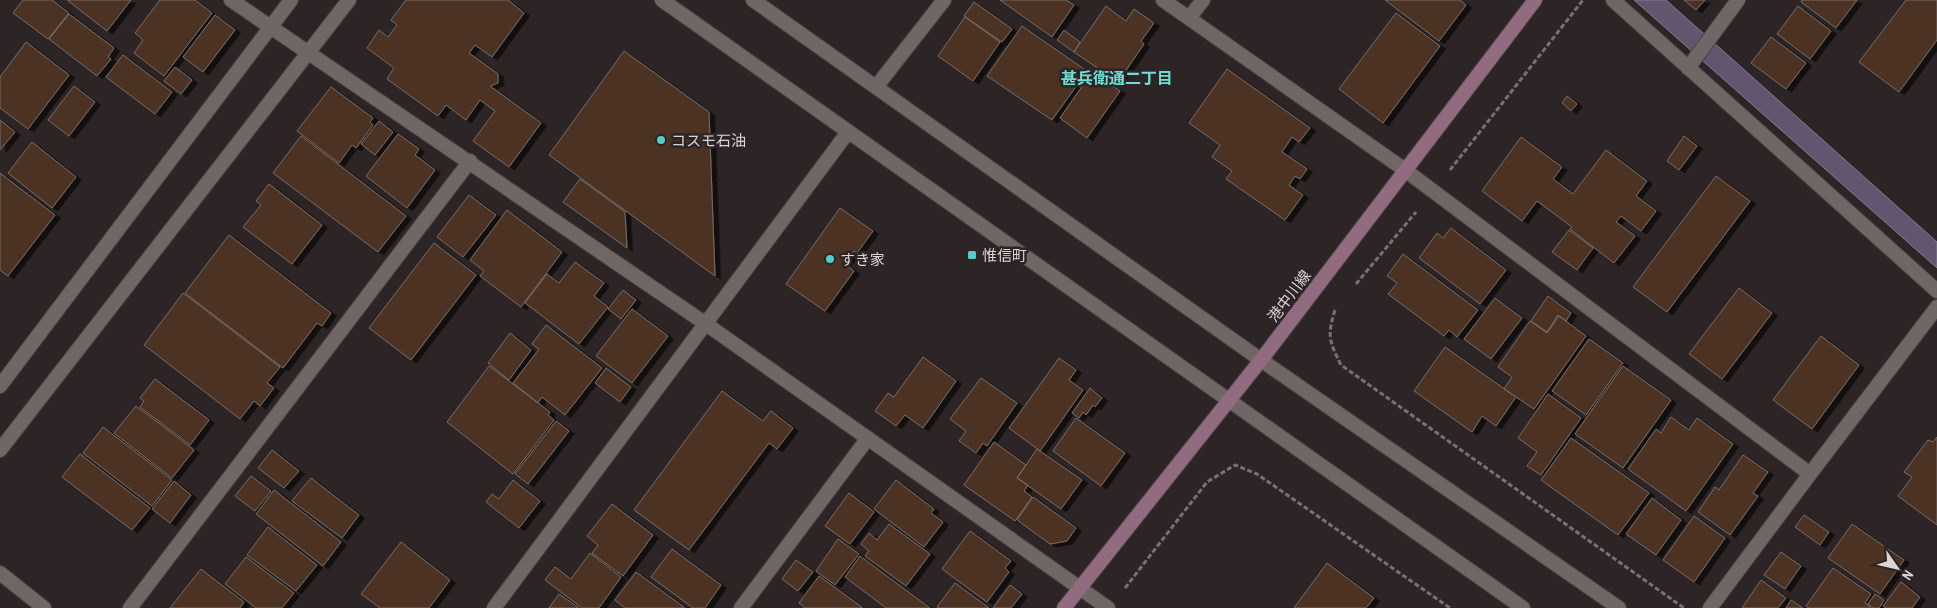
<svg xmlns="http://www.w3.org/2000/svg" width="1937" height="608" viewBox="0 0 1937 608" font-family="'Archivo Narrow','Noto Sans JP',sans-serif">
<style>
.water{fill:#62556f;stroke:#867b8e}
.building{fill:#4b3223;stroke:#766d69;filter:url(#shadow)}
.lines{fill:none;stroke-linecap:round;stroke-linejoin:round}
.service-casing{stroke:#484242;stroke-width:16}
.minor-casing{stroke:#484242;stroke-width:16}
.tertiary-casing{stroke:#484242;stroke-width:16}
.secondary-casing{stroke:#484242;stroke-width:16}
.path{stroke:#787171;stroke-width:3;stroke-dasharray:5 2.5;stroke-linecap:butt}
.service{stroke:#706666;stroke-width:14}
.minor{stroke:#706666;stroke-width:14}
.tertiary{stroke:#706666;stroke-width:14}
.secondary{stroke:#936b81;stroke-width:14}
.poi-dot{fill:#55cdc6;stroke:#2d2525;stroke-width:2}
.labels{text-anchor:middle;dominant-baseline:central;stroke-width:5;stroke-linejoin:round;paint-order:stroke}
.poi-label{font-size:15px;fill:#dbd5d5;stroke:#2d2525;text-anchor:start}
.street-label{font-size:15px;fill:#dbd5d5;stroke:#2d2525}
.neighbourhood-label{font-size:16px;font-weight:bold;fill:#70dcd4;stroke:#2d2525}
</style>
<defs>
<filter id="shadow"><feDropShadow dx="5.5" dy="3" stdDeviation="0" flood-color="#0009"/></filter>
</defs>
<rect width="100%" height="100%" fill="#2d2525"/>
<path class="water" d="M1634,0h32l271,242v26z"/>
<path class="building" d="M23,0h29l17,13 -21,26 -35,-26z
M67,0h64l-24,31z
M160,0h35l17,13 -48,63 -30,-23 9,-13 -8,-7z
M406,0h102l16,13 -32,44 -17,-12 -6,8 29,21v9l-8,3 51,37 -32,44 -36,-26 22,-30 -15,-11 -14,20 -20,-15 -8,11 -51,-37 7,-11 -27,-20 12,-18 9,7 9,-12 -6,-5z
M1000,0h66l8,5 -22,32z
M1385,0h75l6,5 -27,36z
M1684,0h21l-9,10z
M1802,0h55l-21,28 -35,-26z
M1906,0h31v40l-38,52 -40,-30z
M974,2l38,27 -10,13 -38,-26z
M1106,6l20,15 8,-12 20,14 -13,18 3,3 -26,38 -44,-30z
M1798,6l33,25 -21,28 -33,-25z
M1396,13l44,33 -57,77 -44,-34z
M69,14l45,34 -6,9 3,2 -14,17 -48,-37z
M215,15l20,15 -32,42 -20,-15z
M965,17l35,25 -27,39 -35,-25z
M1022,26l65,45 -35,49 -65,-44z
M1064,30l16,12 -6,10 -17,-12z
M1771,37l35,26 -20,26 -35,-26z
M26,42l43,33 -41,54 -28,-21v-31z
M624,51l85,61 6,164 -166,-121z
M123,55l49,37 -17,22 -49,-37z
M175,67l17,13 -11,14 -17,-13z
M1227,69l83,59 -11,14 -7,-5 -10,15 25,17 -7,10 -5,-3 -6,9 14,10 -18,25 -59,-41 6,-8 -20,-14 8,-12 -31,-22z
M1092,72l28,19 -33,47 -27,-20z
M74,86l21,16 -26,34 -21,-16z
M331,87l42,31 -3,4 3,3 -17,23 -4,-3 -13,18 -42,-32z
M1567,96l10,8 -6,7 -9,-8z
M0,120l15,12 -15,18z
M379,121l14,11 -18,23 -14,-11z
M398,134l21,15 -4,6 20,15 -28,38 -41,-32z
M301,136l105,80 -28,36 -105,-79z
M1684,136l13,10 -18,24 -12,-9z
M1521,137l41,30 -9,12 20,15 33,-44 41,31 -11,15 20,15 -15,20 -20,-15 -5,6 19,14 -21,27 -44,-34 2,-2 -35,-26 -15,20 -40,-30z
M32,142l44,35 -24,31 -44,-35z
M0,173l55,42 -47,61 -8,-6z
M1716,176l34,25 -83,111 -34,-25z
M580,179l45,33 2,36 -64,-46z
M269,184l53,41 -30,39 -49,-37 18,-22 -5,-4z
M469,195l27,20 -33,42 -26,-20z
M840,208l33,23 -16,22 -3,-2 -9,13 9,7 -29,40 -39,-27z
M507,210l55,42 -41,55 -41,-31 4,-5 -14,-11z
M1451,228l55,42 -26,34 -61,-46 18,-25 6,5z
M1569,230l24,18 -16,22 -25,-18z
M229,235l102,78 -9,13 -5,-3 -34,45 -98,-75z
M434,243l42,32 -65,85 -42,-32z
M1403,254l75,56 -21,27 -8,-7 -5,6 -56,-42 9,-11 -10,-7z
M575,262l29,21 -10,13 14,11 -29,37 -54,-41 22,-29 12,9z
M1739,288l33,25 -50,66 -33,-25z
M623,290l13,10 -15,19 -13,-10z
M183,293l97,74 -13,16 7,5 -14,18 -6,-5 -14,18 -96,-74z
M1548,296l23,17 -5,8 -8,-6 -11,17 -16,-11z
M1495,298l27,20 -31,41 -27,-20z
M632,309l36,27 -36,47 -36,-27z
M1559,316l27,20 -52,73 -30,-20 8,-12 -14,-10 32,-46 17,12z
M546,325l56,43 -37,47 -23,-18 -4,6 -25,-20 26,-34 -7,-5z
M510,333l21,17 -22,30 -21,-17z
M1821,336l38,29 -47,64 -39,-29z
M1589,339l34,24 -37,52 -34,-24z
M1445,347l71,50 -20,29 -14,-10 -10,16 -58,-41z
M923,357l33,24 -33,47 -18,-13 -9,11 -21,-15 13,-18 6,4z
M1059,358l17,12 -7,10 14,10 -43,61 -31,-23z
M489,366l61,46 -2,3 6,5 -41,54 -66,-52z
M1623,366l48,34 -48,68 -48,-34z
M606,368l25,19 -11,15 -25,-19z
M981,378l36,25 -30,43 -4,-3 -7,10 -17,-12 7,-10 -16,-12z
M155,379l54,41 -19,25 -50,-38 4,-6 -4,-3z
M1090,388l12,10 -7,9 -2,-2 -7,10 -3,-3 -4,6 -7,-5z
M722,391l41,30 8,-10 22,17 -16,21 -8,-6 -80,107 -55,-40z
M1548,394l33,24 -40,57 -14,-9 10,-14 -19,-14z
M136,406l58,44 -22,28 -58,-45z
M1671,417l18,13 8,-12 36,26 -47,67 -58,-42 28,-40 5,4z
M1076,418l49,35 -24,33 -48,-35z
M556,421l13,10 -41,53 -13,-10z
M103,427l69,53 -20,26 -69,-53z
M1937,437v88l-39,-29 14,-19 -8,-5 24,-32 5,2z
M1571,438l78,55 -31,42 -77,-55z
M994,442l32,23 -9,13 11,7 -4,6 8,6 -17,24 -51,-36z
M1037,449l45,31 -21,29 -44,-31z
M272,450l27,21 -15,17 -26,-20z
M80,454l70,54 -18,22 -70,-53z
M1743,455l25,17 -15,21 5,3 -28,39 -32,-23 17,-25 4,3z
M251,476l20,15 -16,20 -20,-15z
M311,478l48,37 -17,23 -50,-37z
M513,480l27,21 -21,27 -33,-26 6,-8 7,5z
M896,480l38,29 -3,4 12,9 -19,25 -50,-38z
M174,481l17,14 -21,28 -18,-14z
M274,490l67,52 -18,24 -67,-52z
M849,493l25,19 -24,32 -25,-18z
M1033,497l43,31 -9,13 -17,3 -33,-24z
M1652,498l29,22 -25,35 -30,-21z
M612,504l41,31 -30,41 -31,-23 6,-8 -11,-9z
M1804,515l25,17 -9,13 -25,-18z
M1694,516l31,22 -31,44 -31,-22z
M889,524l41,30 -24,32 -41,-30 4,-5 -8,-7 8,-11 8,7z
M1852,524l52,36 -24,34 -52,-36z
M268,527l49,38 -21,26 -49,-36z
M970,531l41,30 -6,7 4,4 -22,30 -45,-33z
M838,539l21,15 -24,31 -19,-14z
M401,542l49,38 -21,28h-49l-19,-14z
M672,549l49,36 -16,23h-12l-42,-31z
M1781,552l20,14 -16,23 -21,-14z
M590,553l31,24 -22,31h-17l-37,-28 10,-13 16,12z
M860,556l70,52h-44l-41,-31z
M246,557l48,36 -12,15h-26l-31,-24z
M796,560l17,12 -15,19 -16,-12z
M1327,563l47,35 -8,10h-72z
M1833,568l38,26 -6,9 6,5h-62l-3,-2z
M201,569l43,33 -4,6h-70z
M636,572l49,36h-60l-10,-8z
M819,576l44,32h-58l-6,-5z
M1761,580l25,18 -8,10h-36z
M1901,582l19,15 -8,11h-26l-3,-2z
M955,583l34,25h-50l-2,-1z
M1010,585l12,9 -11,14h-18z
M559,594l20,14h-30z
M1875,594l9,6 -5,8h-6l-5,-4z
M1791,600l12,8h-17z"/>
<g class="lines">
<defs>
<path id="service" d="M1688,68l50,-68"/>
<path id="minor" d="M231,0l475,324 402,284
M1163,0l242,170 405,304
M1613,0l324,291
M1189,18l14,-18
M876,87l68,-87
M0,573l44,35
M130,608l340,-447
M494,608l354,-476
M741,608l127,-170
M1710,608l100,-134 127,-167"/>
<path id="tertiary" d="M662,0l861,608
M753,0l508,360 358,248
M0,386l291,-386
M0,450l349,-450"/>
<path id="secondary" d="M1064,608l197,-248 274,-360"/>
</defs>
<use href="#service" class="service-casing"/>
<use href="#minor" class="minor-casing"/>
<use href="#tertiary" class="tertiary-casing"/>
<use href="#secondary" class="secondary-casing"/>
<path class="path" d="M1450,170l133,-170
M1356,284l60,-72
M1335,310c-8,26 -6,31 6,55l343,243
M1125,588l82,-106 28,-17 22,9 193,134"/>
<use href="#service" class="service"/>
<use href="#minor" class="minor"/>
<use href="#tertiary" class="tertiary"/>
<use href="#secondary" class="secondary"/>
</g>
<g class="poi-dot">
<circle cx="661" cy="140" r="5"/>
<rect x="967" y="250" width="10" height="10" rx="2.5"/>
<circle cx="830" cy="259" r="5"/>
</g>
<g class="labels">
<g class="poi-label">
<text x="671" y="140">コスモ石油</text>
<text x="982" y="255">惟信町</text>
<text x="840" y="259">すき家</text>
</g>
<g class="street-label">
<text transform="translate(1289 296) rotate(-53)">港中川線</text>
</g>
<g class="neighbourhood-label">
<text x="1117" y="78">甚兵衛通二丁目</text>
</g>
</g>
<g transform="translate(1897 568) rotate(124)" stroke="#2d2525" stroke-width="4" paint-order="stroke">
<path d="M0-4L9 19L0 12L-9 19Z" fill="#dbd5d5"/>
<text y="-8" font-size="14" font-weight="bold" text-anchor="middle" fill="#dbd5d5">N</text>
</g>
</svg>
